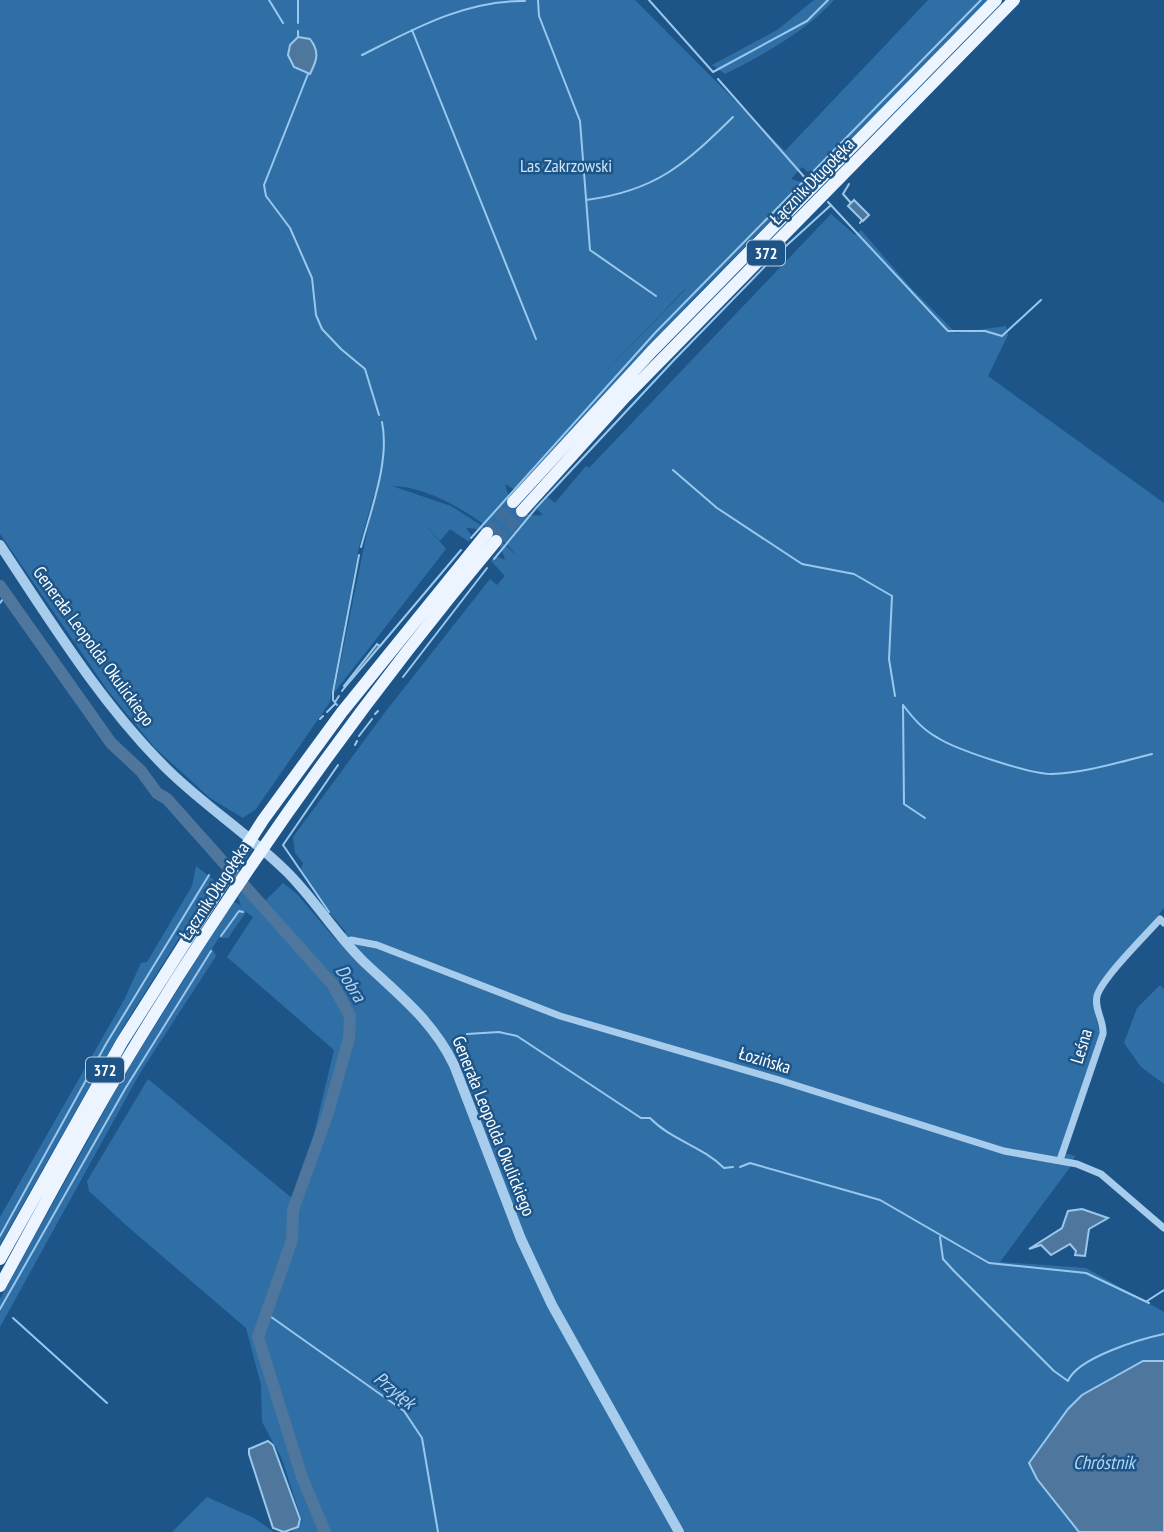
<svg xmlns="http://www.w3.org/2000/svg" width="1164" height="1532" viewBox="0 0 1164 1532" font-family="'PT Sans Narrow',sans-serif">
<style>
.green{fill:#306fa6;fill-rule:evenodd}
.water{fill:#4f769c;stroke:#9ac8ed;stroke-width:2}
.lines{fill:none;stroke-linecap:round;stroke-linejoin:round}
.stream{stroke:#9ac8ed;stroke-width:2}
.river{stroke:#4f769c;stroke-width:12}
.primary-tunnel{stroke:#3f6e9b;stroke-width:12;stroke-dasharray:12 6;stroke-linecap:butt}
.minor{stroke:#a7ccec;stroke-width:7}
.tertiary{stroke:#a7ccec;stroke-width:10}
.primary{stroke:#ecf5ff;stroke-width:12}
.labels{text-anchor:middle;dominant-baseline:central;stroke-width:5;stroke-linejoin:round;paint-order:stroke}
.shield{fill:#1d5589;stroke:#bbccdc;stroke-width:2}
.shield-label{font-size:16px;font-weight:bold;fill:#fff}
.park-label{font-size:18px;fill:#cce4f9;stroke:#1d5589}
.street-label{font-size:18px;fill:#fff;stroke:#1d5589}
.water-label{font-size:19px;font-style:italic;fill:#b3d5f3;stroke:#1d5589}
</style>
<rect width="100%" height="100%" fill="#1d5589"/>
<path class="green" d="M0,0h635l150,151 143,-151h60l-174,177 -12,-10 -11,12 16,5 -114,115 -182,196 3,-6 -9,-5c4,19 17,35 38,31l-6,-6 11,-12 7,6 31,-37 3,2 242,-254 24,21 6,-5 50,58 45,45 50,-7 2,9 -20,41 176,127v405l-69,87 -2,11 7,28 -40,118 15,4 -4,10 -71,96 86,6 78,44v49h-21l-75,48 -39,54 8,16 42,53h-787l10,-11 -20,-62 -20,-37 -1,-37 -15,-57 -119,-102 -38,-35 -2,-10 61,-102 145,120 17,-48 24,-101 -107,-93 26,-40 -7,-5 -18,26h-9l-7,10 4,8 -76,117 -140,254v-28l12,-22 111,-200 110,-176 8,5 -3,-9 6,-9 17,17 22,-22 14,11 39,46 10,-8 -23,-27 -22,-36 2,-6 -8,-10 -2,-16 93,-126 104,-132 7,6 8,-9 -14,-15 2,-2 2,1 1,-4 9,4c-5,-20 -17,-32 -39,-32l5,7 -2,7 -19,-13 -10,12 -22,-25 28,33 -112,144 42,-205 -17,59 -29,155 -74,107 -13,9 -33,-20 -55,-50 -47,-57 -108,-157zM686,288v1l-109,112zM392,486c41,0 100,38 125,70l-27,-25 -39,-25z
M814,0h20c-30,33 -70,54 -109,74l-13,-9 65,-35z
M196,866l18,14 -4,9 -88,140 -122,216v-28l124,-217 17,-37 6,-1 45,-76z
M1160,985l4,4v95l-23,-17 -17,-24 13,-35z
M207,1497l47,21 20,14h-102z"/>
<path class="water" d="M298,37l12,2c10,13 7,21 0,35l-16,-7 -6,-12 2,-10z
M854,200l15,15 -6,6 -15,-15z
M377,644l3,2 -35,41 -1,-1z
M1082,1209l26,9 -19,11 -4,27 -10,-1 1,-4 -6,-7 -19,11 -10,-10 -12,4 33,-21 6,-17z
M1143,1361h21v171h-85l-42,-53 -8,-16 39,-54 14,-14z
M268,1441l5,4 27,74 -2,8 -14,5 -11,-4 -24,-74v-5z"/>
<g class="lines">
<path class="stream" d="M269,0l14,23
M538,0l1,16 41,105 10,129 66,46
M649,0l64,72 94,-51 21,-21
M298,23v-23
M412,30l124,309
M298,31v6
M362,55c52,-26 103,-55 163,-54
M308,74l-44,111 2,11 24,32 22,50 4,37 6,14 19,20 24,20 14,46
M718,79l89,101
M849,184l-6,10 8,9
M586,200c70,-9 99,-36 147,-83
M828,202l120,129h37l17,5 39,-36
M860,223l2,-3
M673,470l44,38 85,56 52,10 38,22 -3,63 6,37
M471,538l184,-205 326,-333
M361,547c10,-38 29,-86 21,-125
M494,559l42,-51 138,-148 101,-104 56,-51
M0,603l6,-8
M380,646l81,-96
M403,677l84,-109
M342,691l3,-4
M335,702l4,-6
M337,705l-4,-5v-8l26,-137
M903,705c10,13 20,25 35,33 19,12 92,36 113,36 34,-1 68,-12 101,-20
M903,705l1,99 21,14
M327,712l8,-8
M375,714l3,-3
M320,719l3,-3
M359,736l13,-17
M355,745l2,-4
M329,912l-46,-67 55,-80
M221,936l18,-25 4,1
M467,1034l32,-2 18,4 124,82h9c21,22 52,28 74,50l9,-1
M740,1167l10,-4 130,37 109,63 97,10 63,30
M0,1236l106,-192 103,-169
M940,1237l3,22 11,12 100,100 14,10c9,-23 72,-42 96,-47
M1147,1301l17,-11
M0,1309l125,-220 86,-138
M267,1314l137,97 18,27 16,94
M13,1318l94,85"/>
<path class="river" d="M0,586l111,157 30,28 16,22 10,6 166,186 17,31 -1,22 -21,75 -35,97 -1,30 -34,97 44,140 23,55"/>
<path class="primary-tunnel" d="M487,533l26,-31
M496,541l26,-30"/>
<path class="minor" d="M345,942l6,-2 26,5 183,71 219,64 225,71 73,13 24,10 63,54
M1060,1160l43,-126c1,-14 -9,-24 -6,-38 5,-18 49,-61 63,-77l4,4"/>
<path class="tertiary" d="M0,545c51,77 102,160 168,225 37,36 80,64 117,100 29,28 50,64 79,92 35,33 69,59 90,103l67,174 31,66 127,227"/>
<path class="primary" d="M513,502l139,-151 344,-351
M522,511l103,-114 389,-397
M0,1259l122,-217 141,-222 79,-108 145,-179
M0,1286c42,-76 82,-153 127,-227 110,-182 233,-355 369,-518"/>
</g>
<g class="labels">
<g class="shield">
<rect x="747" y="240.5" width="38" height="25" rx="5"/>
<rect x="86" y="1057.5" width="38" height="25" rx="5"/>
</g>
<g class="shield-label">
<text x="766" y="253">372</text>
<text x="105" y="1070">372</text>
</g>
<g class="park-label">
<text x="566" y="165">Las Zakrzowski</text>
</g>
<g class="street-label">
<text transform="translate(812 181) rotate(-46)">Łącznik Długołęka</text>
<text transform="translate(94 646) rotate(54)">Generała Leopolda Okulickiego</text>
<text transform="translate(214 891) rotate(-57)">Łącznik Długołęka</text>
<text transform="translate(1081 1046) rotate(-73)">Leśna</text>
<text transform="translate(765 1060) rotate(17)">Łozińska</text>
<text transform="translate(494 1126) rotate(68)">Generała Leopolda Okulickiego</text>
</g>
<g class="water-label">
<text transform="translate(351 983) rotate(58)">Dobra</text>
<text transform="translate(395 1390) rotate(39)">Przyłęk</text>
<text x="1104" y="1462">Chróstnik</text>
</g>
</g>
</svg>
